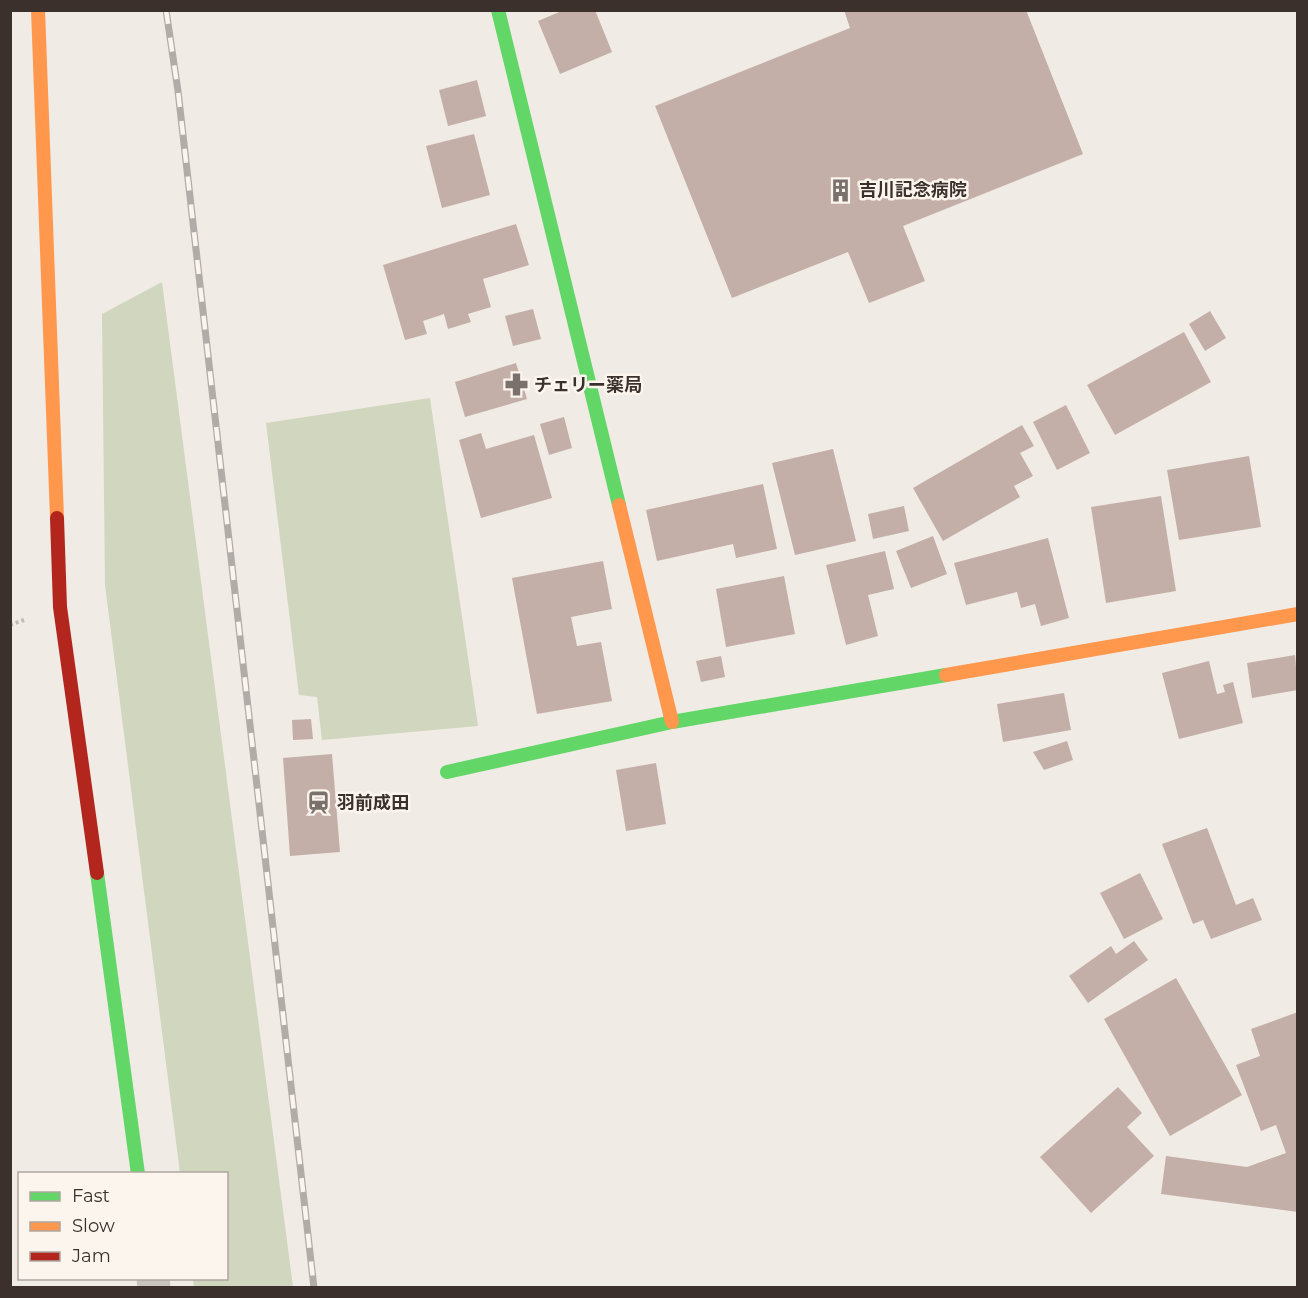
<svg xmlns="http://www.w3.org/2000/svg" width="1308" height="1298" viewBox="0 0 1308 1298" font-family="Montserrat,'Noto Sans JP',sans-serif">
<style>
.green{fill:#d1d6bf}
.building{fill:#c3afa7}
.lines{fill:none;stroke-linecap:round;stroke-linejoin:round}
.path{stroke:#c2bbb6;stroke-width:4;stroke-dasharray:3 3;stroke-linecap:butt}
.street{stroke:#c9c3be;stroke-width:33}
.fast{stroke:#63d668;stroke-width:14}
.slow{stroke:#ff974d;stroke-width:14}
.jam{stroke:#b3261e;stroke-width:14}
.rail-casing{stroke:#b1aca8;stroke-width:7}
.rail{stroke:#fbf5ee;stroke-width:4.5;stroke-dasharray:14;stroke-linecap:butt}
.labels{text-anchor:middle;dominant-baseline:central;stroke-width:5;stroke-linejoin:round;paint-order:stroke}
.poi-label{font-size:18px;font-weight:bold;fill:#3b302b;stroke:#fbf5ee;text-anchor:start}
</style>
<rect width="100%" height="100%" fill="#f0ebe5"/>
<path class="green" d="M162,282l131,1005h-99l-1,-8 33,-1v-104l-46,-1 -75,-588 -3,-271z
M430,398l48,328 -156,14 -5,-43 -18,-2 -33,-272z"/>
<path class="building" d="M564,10h31l17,42 -52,22 -22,-53z
M844,10h182l57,144 -180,72 22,55 -56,22 -21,-51 -116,46 -77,-192 195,-78z
M477,80l9,36 -38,10 -9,-36z
M474,134l16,61 -48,13 -16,-62z
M516,224l13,41 -46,14 8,28 -23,7 3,8 -23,7 -4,-15 -21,7 4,13 -22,6 -22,-75z
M533,309l8,30 -28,7 -8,-30z
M1210,311l16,27 -21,13 -16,-27z
M1184,332l27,50 -96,53 -28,-50z
M516,363l11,36 -62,18 -10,-35z
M1066,405l24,48 -33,17 -24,-48z
M564,417l8,31 -23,7 -9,-31z
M1022,425l12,21 -14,7 13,23 -19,10 6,11 -77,44 -30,-53z
M481,433l5,16 48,-14 18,63 -71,20 -22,-78z
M833,449l23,92 -61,14 -23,-92z
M1249,456l12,71 -82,13 -12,-70z
M763,484l14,65 -41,9 -3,-14 -76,17 -11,-51z
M1161,496l15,95 -70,12 -15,-96z
M904,506l5,25 -36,8 -5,-25z
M933,536l14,38 -36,14 -15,-37z
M1048,538l21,80 -28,8 -6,-22 -14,4 -4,-16 -51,13 -12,-42z
M885,551l9,38 -26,6 10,41 -32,9 -20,-80z
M603,561l9,48 -41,8 6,29 24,-4 11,59 -75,13 -25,-136z
M784,576l11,58 -69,13 -10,-58z
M1295,655l3,35 -46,8 -5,-35z
M721,656l4,21 -24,5 -5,-21z
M1209,661l8,33 8,-2 -2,-7 10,-3 10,41 -64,16 -17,-66z
M1064,693l7,37 -68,12 -6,-38z
M311,719l2,20 -20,1 -1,-20z
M1067,741l6,19 -29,10 -11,-18z
M332,754l8,98 -50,4 -7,-98z
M656,763l10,61 -40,7 -10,-61z
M1207,828l29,77 17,-7 9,22 -51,19 -8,-19 -10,4 -31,-80z
M1140,873l23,46 -39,20 -24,-46z
M1134,941l14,19 -60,43 -19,-27 42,-30 5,8z
M1176,978l66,117 -72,41 -66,-117z
M1298,1012v200l-137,-18 5,-38 81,11 39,-14 -10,-28 -15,6 -25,-66 24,-9 -9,-27z
M1118,1087l24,26 -15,14 27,29 -63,57 -51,-56z"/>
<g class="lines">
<path class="path" d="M10,625l14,-5"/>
<path class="street" d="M153,1278l1,10"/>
<path class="fast" d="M498,10l121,495
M447,772l225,-50 274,-47
M97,873l41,301"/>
<path class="slow" d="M38,10l19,508
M619,505l53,217
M946,675l352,-61"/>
<path class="jam" d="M57,518l3,89 37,266"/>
<defs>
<path id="rail" d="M166,10l12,81 136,1197"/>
</defs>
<use href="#rail" class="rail-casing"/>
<use href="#rail" class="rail"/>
</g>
<defs>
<symbol id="building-bare" viewBox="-9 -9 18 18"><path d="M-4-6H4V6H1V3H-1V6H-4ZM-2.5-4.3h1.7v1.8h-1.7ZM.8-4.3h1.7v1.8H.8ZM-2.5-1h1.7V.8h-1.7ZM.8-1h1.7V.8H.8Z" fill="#7a716c" stroke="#fbf5ee" stroke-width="2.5" paint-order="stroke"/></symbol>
<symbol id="pharmacy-bare" viewBox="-9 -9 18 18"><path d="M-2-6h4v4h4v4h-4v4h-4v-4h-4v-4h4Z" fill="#7a716c" stroke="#fbf5ee" stroke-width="2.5" paint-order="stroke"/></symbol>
<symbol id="station-bare" viewBox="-9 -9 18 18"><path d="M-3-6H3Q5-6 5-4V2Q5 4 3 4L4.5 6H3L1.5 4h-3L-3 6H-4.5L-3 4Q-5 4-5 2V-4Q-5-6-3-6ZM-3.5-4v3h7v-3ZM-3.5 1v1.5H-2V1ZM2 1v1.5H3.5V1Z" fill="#7a716c" stroke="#fbf5ee" stroke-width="2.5" paint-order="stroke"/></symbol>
</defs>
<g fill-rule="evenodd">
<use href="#building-bare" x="824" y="174" width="33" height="33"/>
<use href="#pharmacy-bare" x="500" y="368" width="33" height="33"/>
<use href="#station-bare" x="302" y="786" width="33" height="33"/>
</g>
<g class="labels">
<g class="poi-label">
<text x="859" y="190">吉川記念病院</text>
<text x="534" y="385">チェリー薬局</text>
<text x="337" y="803">羽前成田</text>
</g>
</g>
<rect width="1308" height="1298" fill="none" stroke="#3b302b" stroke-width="24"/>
<rect x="18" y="1172" width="210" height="108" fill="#fbf5ee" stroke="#aea6a0" stroke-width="1.5"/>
<rect x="30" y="1192" width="30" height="9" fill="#63d668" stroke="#aea6a0" stroke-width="1.5"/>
<text x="72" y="1202" font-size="18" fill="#3b302b">Fast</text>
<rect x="30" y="1222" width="30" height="9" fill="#ff974d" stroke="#aea6a0" stroke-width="1.5"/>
<text x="72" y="1232" font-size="18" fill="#3b302b">Slow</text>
<rect x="30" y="1252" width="30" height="9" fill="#b3261e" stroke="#aea6a0" stroke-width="1.5"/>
<text x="72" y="1262" font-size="18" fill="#3b302b">Jam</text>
</svg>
